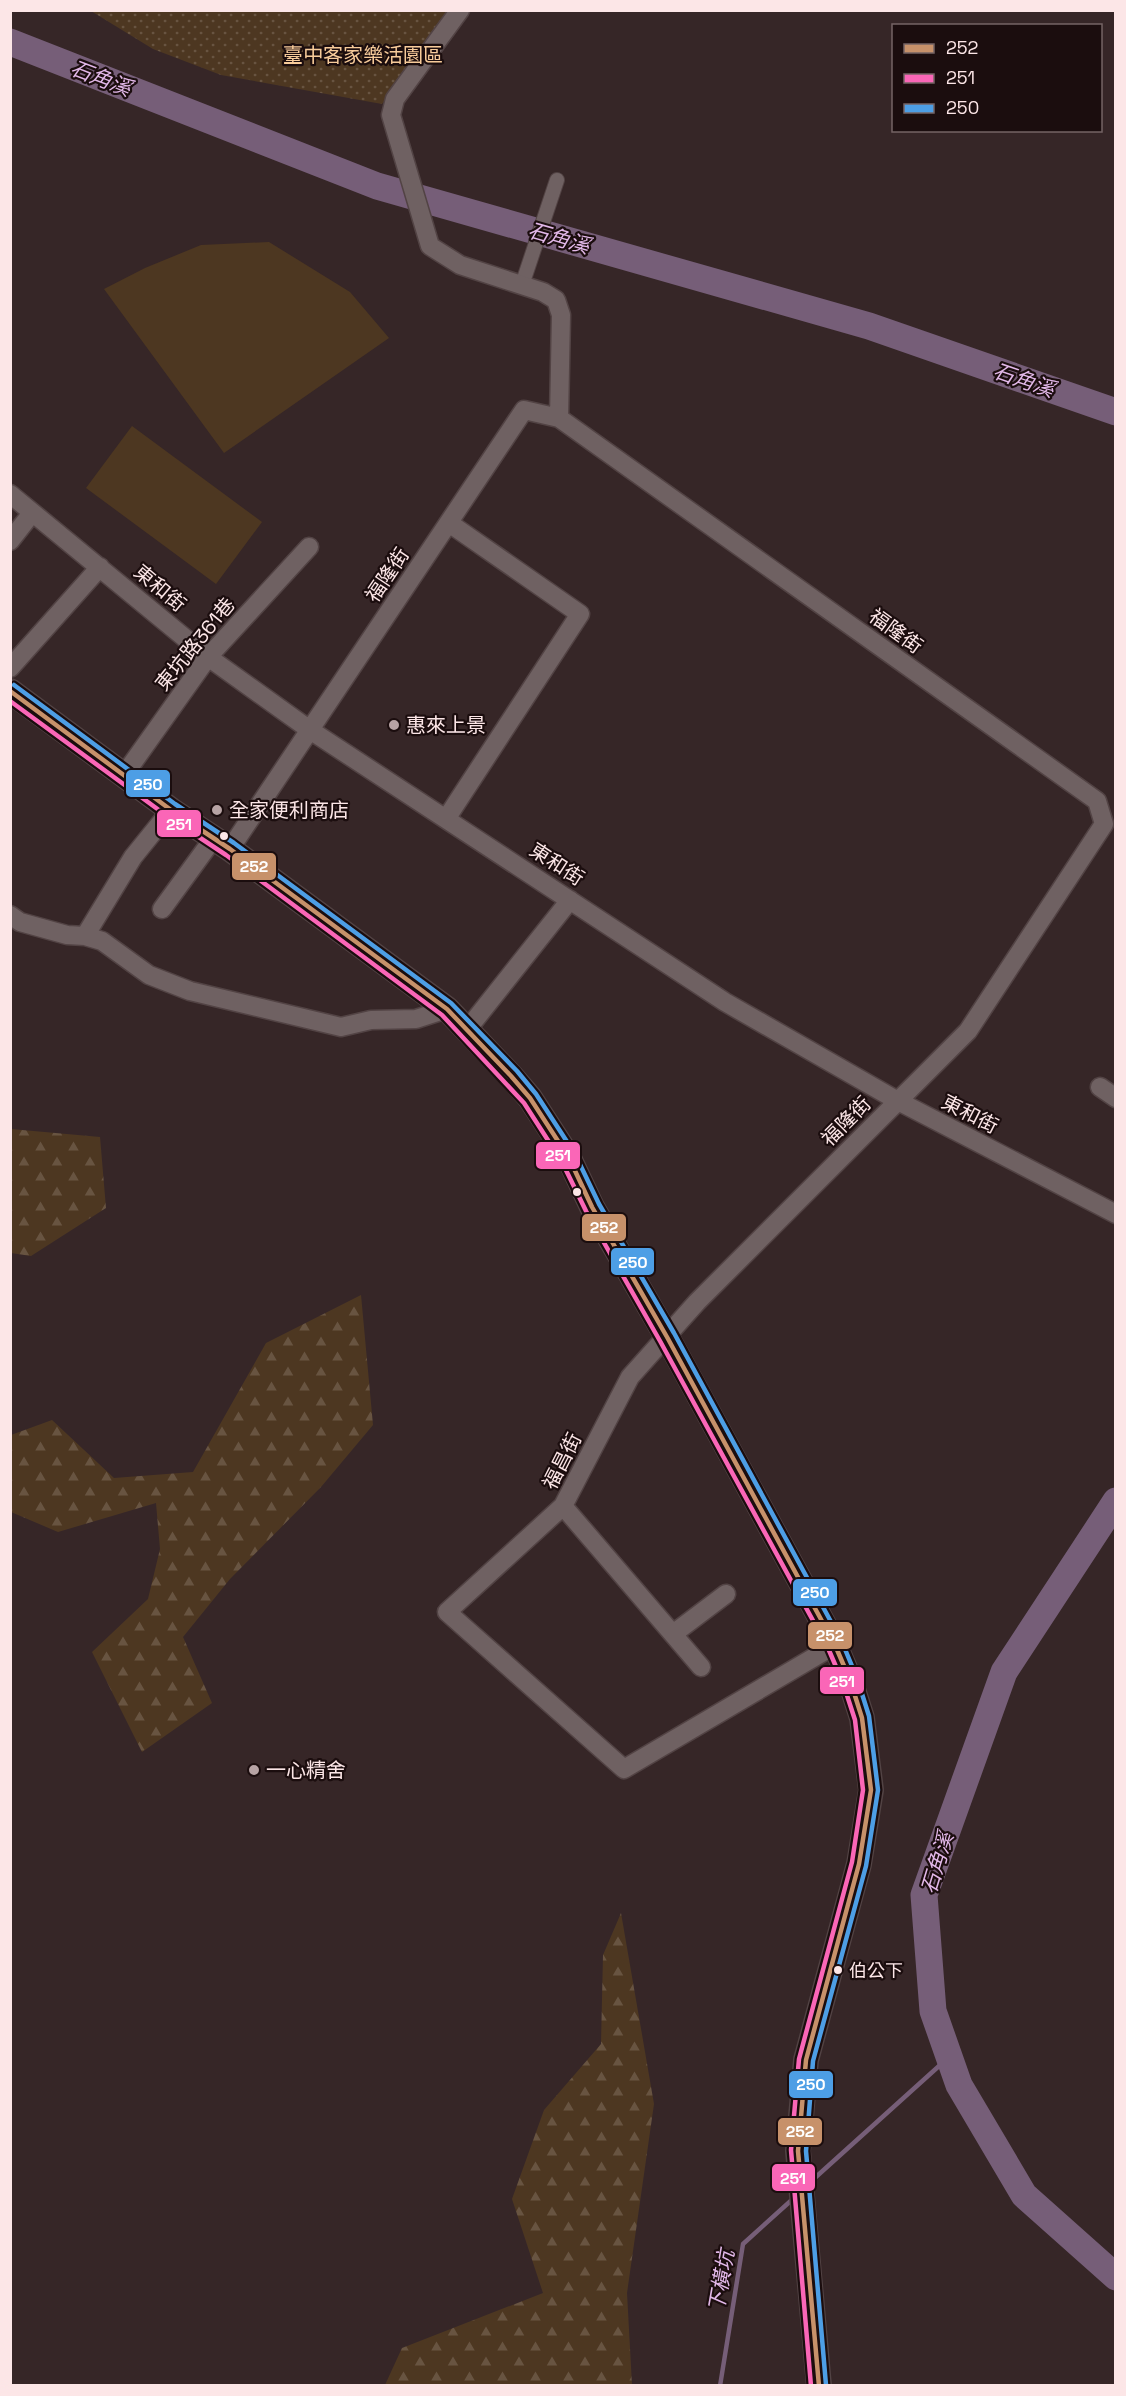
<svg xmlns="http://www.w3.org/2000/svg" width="1126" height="2396" viewBox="0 0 1126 2396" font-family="'Space Grotesk','Noto Sans TC',sans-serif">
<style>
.forest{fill:url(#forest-firs)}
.park{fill:url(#park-dots)}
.pitch{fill:#4d3721}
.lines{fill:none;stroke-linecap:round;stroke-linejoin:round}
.stream{stroke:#765e78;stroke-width:4.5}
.river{stroke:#765e78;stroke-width:27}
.pedestrian-casing{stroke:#524344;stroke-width:16}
.minor-casing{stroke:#524344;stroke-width:21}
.tertiary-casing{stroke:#524344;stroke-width:26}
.pedestrian{stroke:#6f6162;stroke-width:14}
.minor{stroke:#6f6162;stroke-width:18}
.tertiary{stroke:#6f6162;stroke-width:22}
.bus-1-casing{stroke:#1b0d0e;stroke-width:9}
.bus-2-casing{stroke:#1b0d0e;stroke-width:9}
.bus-3-casing{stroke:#1b0d0e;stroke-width:9}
.bus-1{stroke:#c7916a;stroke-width:4.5}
.bus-2{stroke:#fa66b7;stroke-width:4.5}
.bus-3{stroke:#4d9ee5;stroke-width:4.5}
.poi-dot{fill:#b7a3a4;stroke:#1b0d0e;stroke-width:2}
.bus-dot{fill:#fce6e7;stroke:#1b0d0e;stroke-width:2}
.labels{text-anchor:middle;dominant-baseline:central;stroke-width:4.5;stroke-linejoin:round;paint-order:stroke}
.bus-label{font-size:18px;fill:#fce6e7;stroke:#1b0d0e;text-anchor:start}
.park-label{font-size:20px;fill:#f7cb9a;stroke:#1b0d0e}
.street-label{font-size:20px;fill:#fce6e7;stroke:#1b0d0e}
.poi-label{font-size:20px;fill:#fce6e7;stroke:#1b0d0e;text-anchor:start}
.water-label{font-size:21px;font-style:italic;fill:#e2b8e9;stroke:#1b0d0e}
.line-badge{stroke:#1b0d0e;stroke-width:2}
.badge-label{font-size:16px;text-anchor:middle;font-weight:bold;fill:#fff}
</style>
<defs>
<pattern id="forest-firs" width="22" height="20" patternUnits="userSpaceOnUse" patternTransform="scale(1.5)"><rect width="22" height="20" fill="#4d3721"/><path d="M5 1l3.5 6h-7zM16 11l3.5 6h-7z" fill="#685441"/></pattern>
<pattern id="park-dots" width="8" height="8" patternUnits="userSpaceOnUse" patternTransform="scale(1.5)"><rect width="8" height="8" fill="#4d3721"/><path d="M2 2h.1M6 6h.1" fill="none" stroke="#685441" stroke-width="1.8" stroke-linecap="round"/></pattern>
</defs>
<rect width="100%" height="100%" fill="#362627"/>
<path class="forest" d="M11,1129l89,8 6,71 -75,48 -20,-3z
M361,1295l12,130 -52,62 -91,92 -47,58 29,66 -70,49 -50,-100 56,-53 12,-50 -4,-46 -98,29 -47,-20v-77l41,-15 62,58 79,-6 73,-129z
M621,1913l33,191 -27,189 5,92h-247l17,-37 141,-55 -31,-94 32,-89 57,-66 2,-89z"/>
<path class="park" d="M91,11h368l-77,93 -161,-29 -68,-26z"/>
<path class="pitch" d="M269,242l81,50 39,46 -165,115 -120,-164 41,-21 56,-23z
M132,426l130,96 -46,62 -130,-96z"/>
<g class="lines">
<path class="stream" d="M807,2185l142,-128
M720,2386l23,-142 52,-47"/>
<path class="river" d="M10,42l367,144 492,140 247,86
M1116,1501l-112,171 -80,223 9,116 26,74 65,110 92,82"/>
<defs>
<path id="pedestrian" d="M522,285l35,-105"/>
<path id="minor" d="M460,10l-65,89 -4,16 39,131 30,19 83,27 13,8 5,15 -2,103
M10,494l198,163 102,73 415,272 173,99 218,113
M10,541l22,-28
M10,668l90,-101
M124,775l84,-118 101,-110
M446,819l134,-205 -131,-91
M230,849l294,-439 35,8 538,383 7,23 -136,207 -271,271 -67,75 -67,129 -116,106 177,157 211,-124
M162,909l51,-70
M10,915l10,7 47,13 18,1 17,5 47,34 41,16 151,36 30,-7 45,-1 31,-10
M85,936l48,-79 38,-47
M466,1031l104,-131
M1100,1087l16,11
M563,1506l138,161
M673,1634l53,-40"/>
<path id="tertiary" d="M10,691l161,119 59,39 217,160 64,67 19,22 39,60 23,49 75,130 168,308 15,35 12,38 9,72 -12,74 -53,196 -8,91 21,235"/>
</defs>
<use href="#pedestrian" class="pedestrian-casing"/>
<use href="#minor" class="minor-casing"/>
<use href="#tertiary" class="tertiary-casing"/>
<use href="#pedestrian" class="pedestrian"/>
<use href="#minor" class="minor"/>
<use href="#tertiary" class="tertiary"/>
<defs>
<path id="bus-1" d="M10,691l161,119 59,39 217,160 64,67 19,22 39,60 23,49 75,130 168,308 15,35 12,38 9,72 -12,74 -53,196 -8,91 21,235"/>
<path id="bus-2" d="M10,701l157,115 59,39 216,160 82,88 38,59 24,49 74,130 168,307 15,35 12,37 8,70 -11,72 -53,197 -8,91 20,236"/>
<path id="bus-3" d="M14,685l161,119 59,39 217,160 66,68 19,23 39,60 24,50 75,129 168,309 15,36 12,38 9,74 -12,76 -53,195 -7,90 20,234"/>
</defs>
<use href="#bus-1" class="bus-1-casing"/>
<use href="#bus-2" class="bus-2-casing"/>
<use href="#bus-3" class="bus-3-casing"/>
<use href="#bus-1" class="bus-1"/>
<use href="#bus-2" class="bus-2"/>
<use href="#bus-3" class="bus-3"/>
</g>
<g class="poi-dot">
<circle cx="394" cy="725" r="6"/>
<circle cx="217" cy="810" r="6"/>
<circle cx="254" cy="1770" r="6"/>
</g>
<g class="bus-dot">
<circle cx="224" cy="836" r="5"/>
<circle cx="577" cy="1192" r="5"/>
<circle cx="838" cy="1970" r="5"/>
</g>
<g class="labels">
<g class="bus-label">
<text x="849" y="1970">伯公下</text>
</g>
<g class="park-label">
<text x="363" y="55">臺中客家樂活園區</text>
</g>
<g class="street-label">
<text transform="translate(387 575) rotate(-56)">福隆街</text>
<text transform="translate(160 588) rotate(40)">東和街</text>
<text transform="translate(896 631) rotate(36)">福隆街</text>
<text transform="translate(195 644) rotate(-51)">東坑路361巷</text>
<text transform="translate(557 864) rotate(33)">東和街</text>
<text transform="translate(970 1114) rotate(27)">東和街</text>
<text transform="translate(846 1121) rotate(-45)">福隆街</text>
<text transform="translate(562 1461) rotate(-63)">福昌街</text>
</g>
<g class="poi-label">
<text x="406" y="725">惠來上景</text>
<text x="229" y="810">全家便利商店</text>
<text x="266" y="1770">一心精舍</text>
</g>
<g class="water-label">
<text transform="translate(101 78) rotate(21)">石角溪</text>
<text transform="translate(559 238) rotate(16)">石角溪</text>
<text transform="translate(1024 380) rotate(19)">石角溪</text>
<text transform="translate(937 1863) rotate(-73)">石角溪</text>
<text transform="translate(721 2281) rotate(-80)">下橫坑</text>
</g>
</g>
<g class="line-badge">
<rect x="125" y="769" width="46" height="29" rx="6" fill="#4d9ee5"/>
<rect x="156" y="809" width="46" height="29" rx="6" fill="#fa66b7"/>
<rect x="231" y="852" width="46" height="29" rx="6" fill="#c7916a"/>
<rect x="535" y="1141" width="46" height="29" rx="6" fill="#fa66b7"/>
<rect x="581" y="1213" width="46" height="29" rx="6" fill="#c7916a"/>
<rect x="610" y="1247" width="45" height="29" rx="6" fill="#4d9ee5"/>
<rect x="792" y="1578" width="46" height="29" rx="6" fill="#4d9ee5"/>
<rect x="807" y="1621" width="46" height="29" rx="6" fill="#c7916a"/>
<rect x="819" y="1666" width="46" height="29" rx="6" fill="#fa66b7"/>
<rect x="788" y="2070" width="46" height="29" rx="6" fill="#4d9ee5"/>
<rect x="777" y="2117" width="46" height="29" rx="6" fill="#c7916a"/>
<rect x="771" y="2163" width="45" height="29" rx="6" fill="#fa66b7"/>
</g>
<g class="badge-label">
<text x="148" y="790">250</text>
<text x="179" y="830">251</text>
<text x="254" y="872">252</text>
<text x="558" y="1161">251</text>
<text x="604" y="1233">252</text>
<text x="633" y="1268">250</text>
<text x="815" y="1598">250</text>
<text x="830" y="1641">252</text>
<text x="842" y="1687">251</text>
<text x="811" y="2090">250</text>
<text x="800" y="2137">252</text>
<text x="793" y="2184">251</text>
</g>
<rect width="1126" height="2396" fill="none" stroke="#fce6e7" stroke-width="24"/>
<rect x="892" y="24" width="210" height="108" fill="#1b0d0e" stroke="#756465" stroke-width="1.5"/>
<rect x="904" y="44" width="30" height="9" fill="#c7916a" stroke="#756465" stroke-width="1.5"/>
<text x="946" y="54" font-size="18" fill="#fce6e7">252</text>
<rect x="904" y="74" width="30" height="9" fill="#fa66b7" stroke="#756465" stroke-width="1.5"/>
<text x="946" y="84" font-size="18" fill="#fce6e7">251</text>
<rect x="904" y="104" width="30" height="9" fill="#4d9ee5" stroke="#756465" stroke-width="1.5"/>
<text x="946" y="114" font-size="18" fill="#fce6e7">250</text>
</svg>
